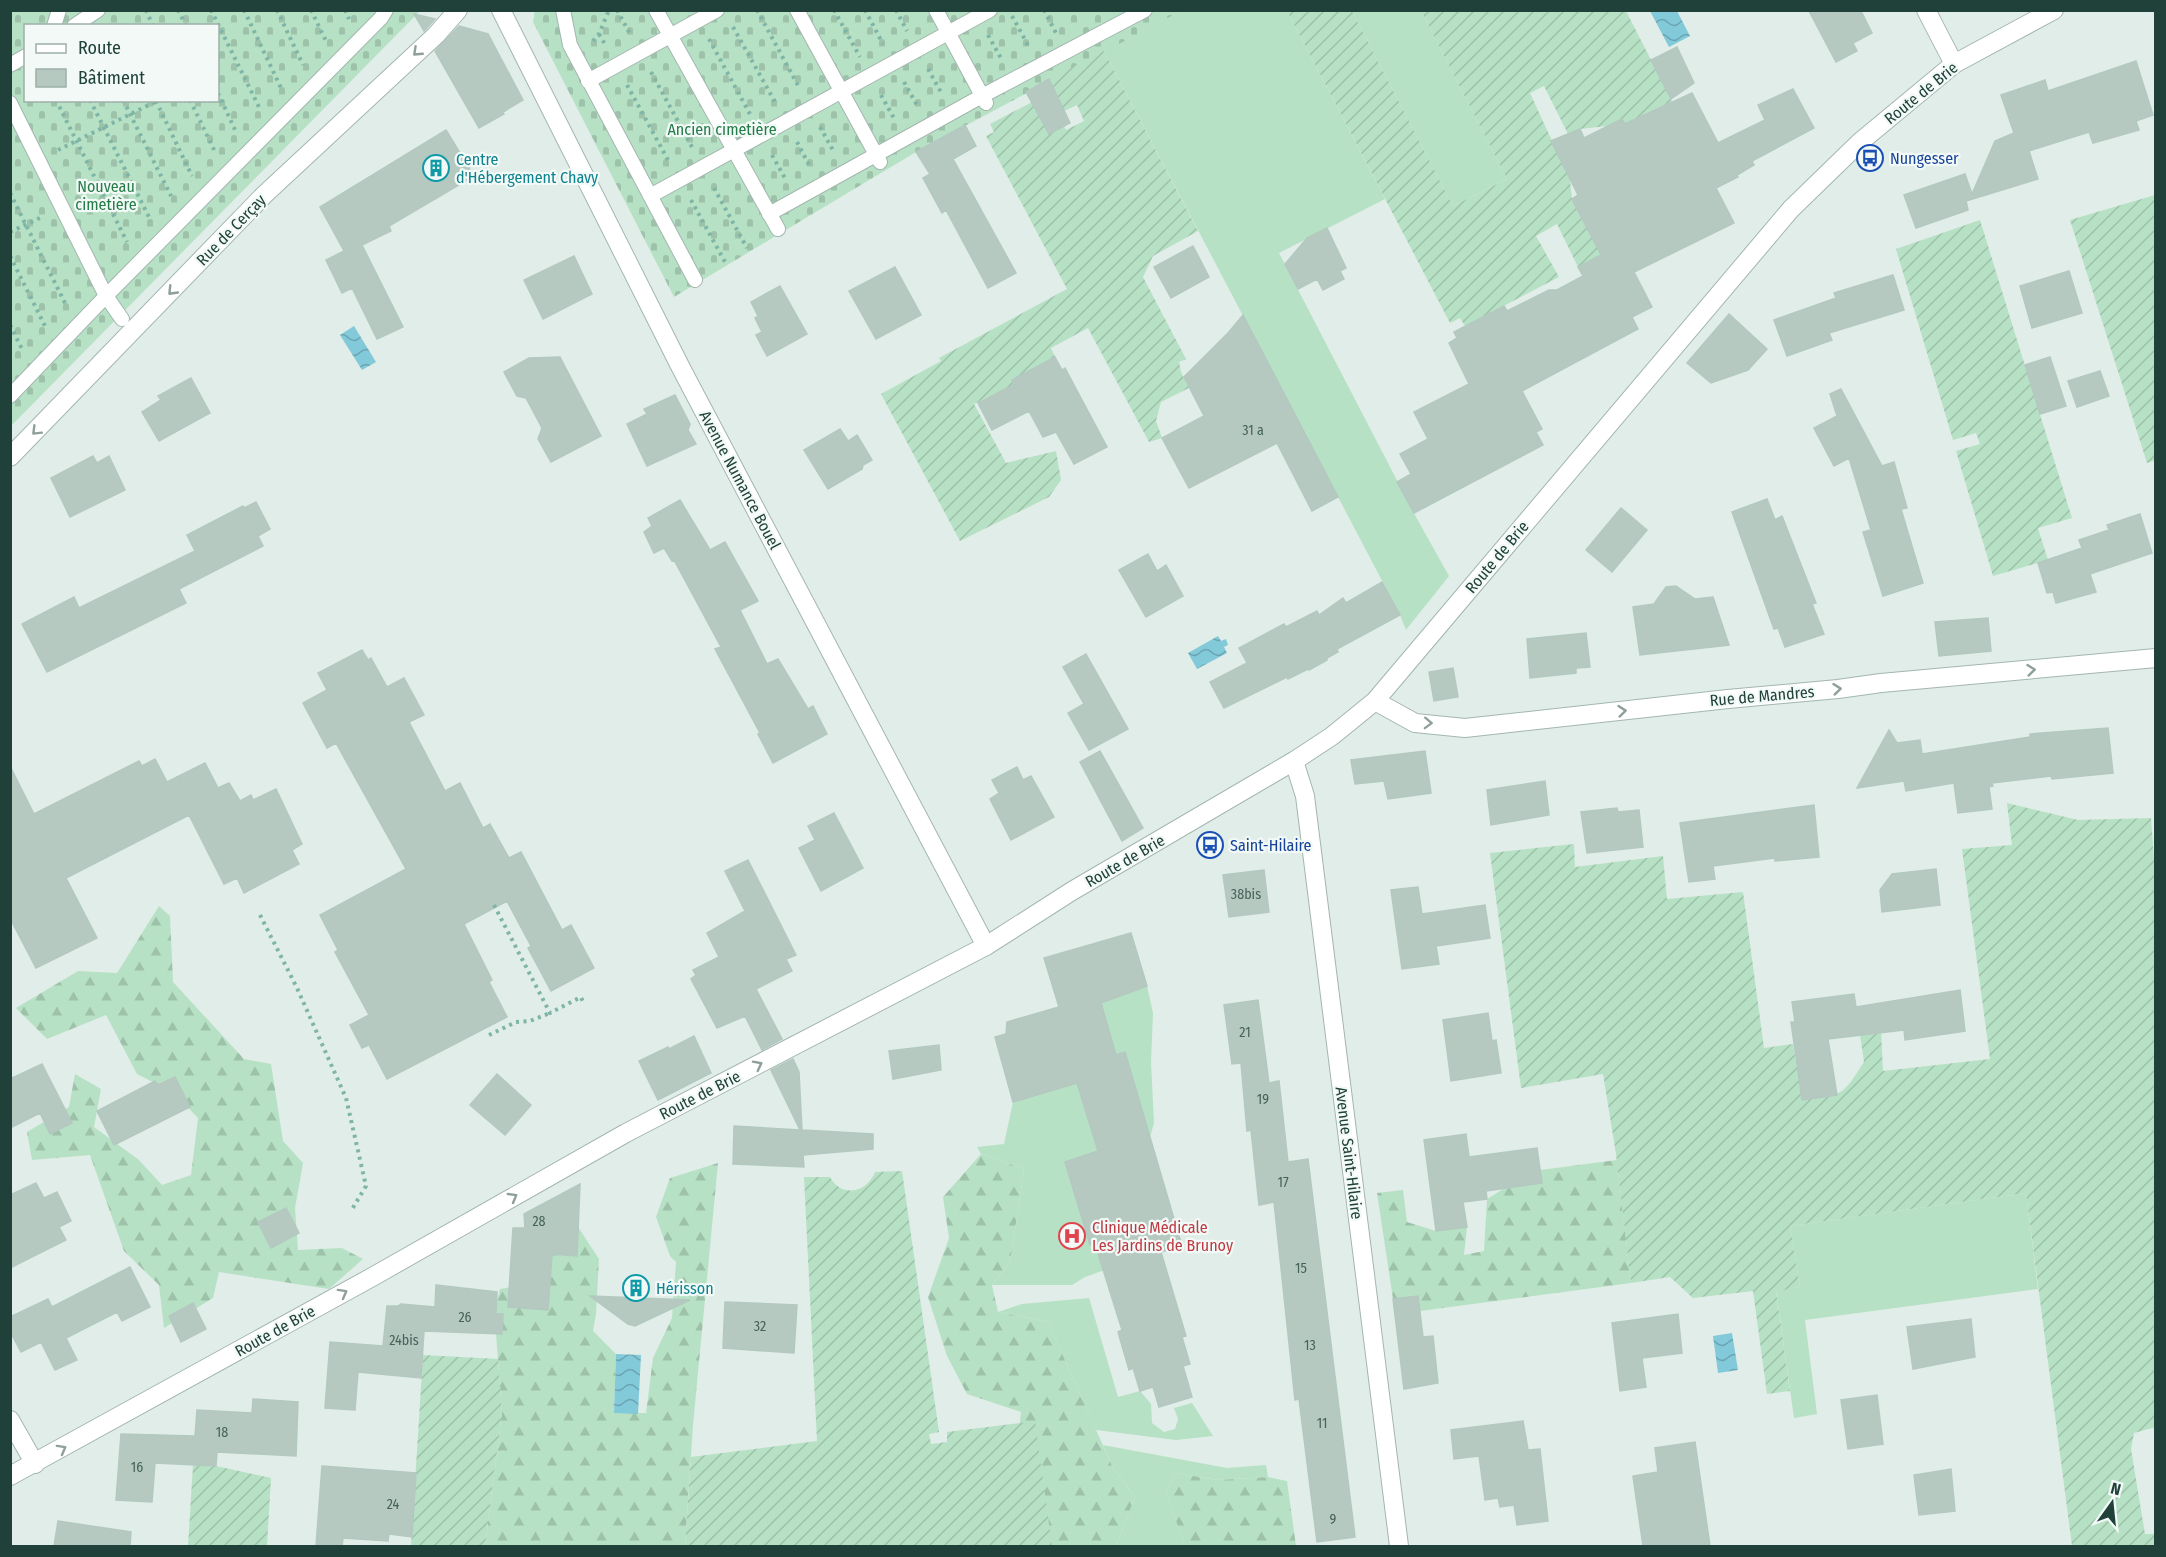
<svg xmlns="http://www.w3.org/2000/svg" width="2166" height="1557" viewBox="0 0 2166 1557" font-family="'Fira Sans Condensed',sans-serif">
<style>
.grass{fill:#b7e1c4}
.forest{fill:url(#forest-firs)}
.cemetery{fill:url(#cemetery-stones);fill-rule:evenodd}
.garden{fill:url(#garden-furrows)}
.water{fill:url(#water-waves)}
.building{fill:#b6c9c1;stroke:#b3c8c0;stroke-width:1.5}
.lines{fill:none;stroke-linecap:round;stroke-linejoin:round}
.service-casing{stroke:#a3b6b0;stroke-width:16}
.minor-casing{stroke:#a3b6b0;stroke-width:20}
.tertiary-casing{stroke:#a3b6b0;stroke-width:20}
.path{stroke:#7eb5a6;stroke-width:4;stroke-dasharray:3 4.5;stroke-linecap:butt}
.service{stroke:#fff;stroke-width:14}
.minor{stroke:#fff;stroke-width:18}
.tertiary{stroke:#fff;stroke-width:18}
.oneway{stroke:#8fa09c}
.labels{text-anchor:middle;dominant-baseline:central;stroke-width:4.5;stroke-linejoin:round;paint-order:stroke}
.number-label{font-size:14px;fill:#45635b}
.street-label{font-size:16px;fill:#1f4139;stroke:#f2f9f6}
.park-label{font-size:16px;fill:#247c49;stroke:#f2f9f6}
.transit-label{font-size:16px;fill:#164399;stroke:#f2f9f6;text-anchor:start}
.culture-label{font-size:16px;fill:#0d838f;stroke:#f2f9f6;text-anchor:start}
.health-label{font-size:16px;fill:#be3a42;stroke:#f2f9f6;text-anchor:start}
</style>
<defs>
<pattern id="forest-firs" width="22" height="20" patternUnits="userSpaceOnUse" patternTransform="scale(1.5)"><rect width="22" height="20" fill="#b7e1c4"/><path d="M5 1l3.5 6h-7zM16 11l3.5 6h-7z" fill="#9dc2a9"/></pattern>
<pattern id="cemetery-stones" width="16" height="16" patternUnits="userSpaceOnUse" patternTransform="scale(1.5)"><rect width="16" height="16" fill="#b7e1c4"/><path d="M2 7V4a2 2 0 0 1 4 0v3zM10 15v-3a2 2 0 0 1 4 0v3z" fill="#9dc2a9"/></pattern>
<pattern id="garden-furrows" width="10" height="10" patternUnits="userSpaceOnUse" patternTransform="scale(1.5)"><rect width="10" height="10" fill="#b7e1c4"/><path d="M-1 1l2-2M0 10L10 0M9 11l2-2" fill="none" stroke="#9dc2a9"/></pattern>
<pattern id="water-waves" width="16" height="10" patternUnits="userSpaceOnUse" patternTransform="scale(1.5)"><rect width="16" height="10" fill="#82c9d9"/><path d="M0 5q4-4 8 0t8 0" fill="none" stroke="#6aa5b1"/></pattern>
</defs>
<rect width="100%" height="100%" fill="#e1ede8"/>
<path class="grass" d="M1181,11h106l98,188 -106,54 137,264 33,59 -43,54 -6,-15 -296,-564z
M1352,11h69l86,168 -54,27z
M1147,986l6,27 -2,49 3,61 -4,14 -25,-85 -9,3 -15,-52z
M1077,1083l21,68 -33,12 25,82 33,-10 7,26 -45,16 -13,8h-80l18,-22 14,-94 -43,-15 -4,-7 27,-3 9,-42z
M2026,1193l12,96 -233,31 12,94 -23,4 -18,-128 24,-3 -10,-61z
M1089,1298l29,99 22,-6 11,13 1,19 12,9 11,-3 3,-10 -4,-11 18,-5 21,33 -37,4 -80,-10 -48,-108 -50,-10 24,-8z
M1103,1445l124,23 39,-3 2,12 -50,3 -43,-7 -9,20 19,53h-69l19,-49 -22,-29z"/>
<path class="forest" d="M159,906l11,10 3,66 71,77 27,5 12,77 20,22 -8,45 3,42 44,-2 21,11 -34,30 -110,-17 -6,26 -49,30 -5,-43 -35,-34 -34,-96 -58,5 -5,-28 42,-25 6,-33 26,15 -7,38 45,33 23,25 29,-10 7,-57 -25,-26 -36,-18 -31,-59 -59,24 -31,-31 62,-37 39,2z
M981,1154l43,15 -14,94 -18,22 6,27 50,10 65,146 22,29 -19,49h-80l-22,-70 7,-64 -54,-18 -20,-38 -19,-59 21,-59 -6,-41z
M1617,1160l14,123 -211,28 -3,-14 -24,2 -16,-106 26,-3 4,32 29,9 31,-4 -3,28 20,-4 3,-52 16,-10 39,-6 -2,-13z
M718,1163l-25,262 -8,121h-200l17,-134 -6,-78 1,-32 3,-13 22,-4 26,25 4,-56 18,1 8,-28 21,32 -3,55 -3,17 23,23 -2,59h32l7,-55 19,-40 4,-56 -6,-6 -14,-39 14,-39z
M1175,1473l43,7 50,-3 19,4 9,65h-111l-19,-53z"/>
<path class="cemetery" d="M535,10l646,1 -265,141 -242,145 -141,-275z
M11,11h409l-409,415zM26,26h192v74h-192z"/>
<path class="garden" d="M1287,11h65l101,195 54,-27 -86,-168h205l69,135 -70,-22 -45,5 -12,5 -24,-48 -14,7 40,87 2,19 29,56 -23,12 -21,-43 -21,12 23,41 -94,49 -5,-8 -10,5z
M1104,51l94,180 -45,25 -10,21 43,82 -7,3 2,10 8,16 -28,14 -5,19 6,17 -13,4 -61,-114 -37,20 4,9 -42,22 2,5 -41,20 32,59 50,-12 5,29 -12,17 -89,44 -79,-147 60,-33 -2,-3 128,-69 -81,-153 8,-4 -4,-8 42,-22 17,32 15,-8 2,4 18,-9 -7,-16 -19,9 -9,-35z
M2155,195l1,265 -9,3 -77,-243z
M1980,220l92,298 -34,10 10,32 -55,16 -37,-125 24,-7 -4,-11 -23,7 -57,-191z
M2007,803l71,17 73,-2 5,69v540l-22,6 -3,16 14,85h10v12h-83l-46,-353 -236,33 10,61 -24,4 14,100 -23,3 -14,-103 -60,7 -23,-21 -39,6 -15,-129 -13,-80 -82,14 -31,-235 84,-9 1,23 88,-11 4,43 76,-7 21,156 29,-4 9,56c41,-6 39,-2 62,-38l-4,-27 21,-4 2,40 107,-12 -28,-210 50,-4z
M902,1171l37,261 -10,2 2,10 16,-2v-10l88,-11 17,125h-367l6,-89 126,-16 -13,-264h26c11,21 37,16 45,-5z
M423,1355l75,4 4,53 -17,134h-74z
M193,1465l23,1 55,12 -4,68h-79z"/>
<path class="water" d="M1650,11h27l13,25 -21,11z
M354,326l22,36 -14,8 -22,-35z
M1218,636l3,5 5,-2 2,6 -4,2 3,6 -30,16 -9,-16z
M1732,1333l6,37 -20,3 -5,-37z
M616,1354l25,1 -3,59 -24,-1z"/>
<path class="building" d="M1809,11h52l11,22 -19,10 4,8 -21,11z
M414,14l21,5 -11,12z
M459,26l29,8 35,66 -20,12 1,2 -25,14 -44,-77z
M1677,47l17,36 -23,16 -20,-39z
M2136,61l17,54 -17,6 3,9 -46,13 -4,-11 -60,19 9,28 -72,22 2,9 -52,18 -12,-33 61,-21 7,20 23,-53 19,-8 -13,-38 44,-15 3,11z
M1049,79l21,44 -21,11 -23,-42z
M1793,89l21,39 -62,33 2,4 -17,10 1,2 -22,11 18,35 -100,49 18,35 -20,10 6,12 -116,62 20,38 -6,3 7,13 -129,68 -17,-31 14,-8 -11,-20 28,-15 -14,-27 55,-28 -20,-41 8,-5 -3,-6 50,-26 3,5 42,-21h8l26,-14 -5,-9 23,-12 -29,-56 6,-4 -27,-54 29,-12 4,9 38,-19 3,5 67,-31 26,50 47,-23 -7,-15z
M965,125l11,21 -23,13 63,114 -28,15 -42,-78 -4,3 -19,-35 7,-4 -14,-22z
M446,130l28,46 -85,50 2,5 -29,14 41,82 -26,12 -25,-51 -10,5 -16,-33 18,-9 -24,-44z
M1327,228l19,40 -6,3 4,8 -21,11 -6,-11 -19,10 -13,-25 22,-26z
M1193,246l16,31 -38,21 -17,-31z
M574,256l18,38 -49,25 -19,-39z
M895,267l26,48 -45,24 -27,-48z
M2069,271l13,42 -50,15 -12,-42z
M1893,275l11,35 -75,23 3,7 -45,16 -13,-36 62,-22 -2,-5z
M780,286l27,48 -40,22 -11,-21 6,-3 -7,-14 3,-2 -7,-14z
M1729,314l38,35 -19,21 -37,13 -24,-20z
M1243,315l95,182 -26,14 -35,-68 -88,45 -27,-50 42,-22 -20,-39 44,-44z
M560,357l41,79 -50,26 -13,-23 4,-11 -16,-30 -9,-2 -13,-24 25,-14z
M1055,357l7,13 3,-2 42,79 -33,17 -18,-32 -13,5 -14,-26 -37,19 -14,-27 37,-19 -3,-4z
M2050,357l16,49 -26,8 -15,-49z
M2100,371l9,25 -32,11 -9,-26z
M191,378l19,35 -51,28 -17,-29 19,-12 -3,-4z
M1841,389l41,77 12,-4 13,46 -6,1 22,74 -40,13 -20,-64 8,-2 -22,-72 -15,8 -20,-38 23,-12 -7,-22z
M675,395l15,29 -2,6 8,14 -49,22 -20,-42 20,-10 -3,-5z
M840,429l8,12 9,-6 15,25 -9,5 -1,4 -34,20 -24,-39z
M93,456l4,7 12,-7 16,34 -55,27 -19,-39z
M1767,499l8,21 7,-4 34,87 -4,1 12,30 -39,13 -7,-19 -4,1 -42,-117z
M680,500l30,50 15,-8 33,59 -18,9 27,54 11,-5 30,50 5,-3 14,28 -54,29 -15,-29 2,-1 -45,-84 6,-2 -47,-87 -2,1 -8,-13 -10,5 -10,-21 8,-6 -4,-8z
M256,502l14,27 -12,7 5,10 -84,43 7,14 -139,69 -25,-48 52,-27 5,11 116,-57 -8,-16 56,-29 1,2z
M1621,508l26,22 -35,42 -26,-22z
M2140,514l12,39 -62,21 6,18 -40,11 -3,-11 -6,1 -9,-30 44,-15 -3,-8 30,-10 -2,-5z
M1148,554l9,17 9,-6 17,31 -37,21 -27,-47z
M1382,582l18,33 -63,34 1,3 -11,6v2l-18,10 -1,-1 -20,10 -1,-2 -63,31 -14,-26 37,-19 -8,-15 45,-24 2,3 31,-16 2,4 24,-17 3,5z
M1676,586l19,13 18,-2 16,48 -89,10 -7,-48 21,-3 12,-17z
M1988,618l3,33 -52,5 -4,-34z
M1586,633l4,34 -14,1v5l-46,5 -3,-39z
M362,650l6,10 3,-2 16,29 17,-9 20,37 -15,7 36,69 15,-8 23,45 7,-4 19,34 12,-6 41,78 9,-5 23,43 -43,23 -23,-43 3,-2 -24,-45 -43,23 28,56 -3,2 18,35 -120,62 -18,-34 -7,3 -12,-23 19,-10 -34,-63 3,-2 -18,-35 86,-46 -70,-126 -9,5 -24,-45 24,-13 -9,-17z
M1086,654l42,75 -39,21 -21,-37 16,-9 -21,-37z
M1453,668l5,29 -24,4 -5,-29z
M2108,728l5,45 -61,6 -1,-3 -59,7 1,3 -4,1 3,22 -34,4 -4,-30 -48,8 -2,-10 -47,7 32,-58 8,13 23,-3 2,14 108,-17v-3z
M1100,751l43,77 -21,13 -42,-79z
M1425,751l6,42 -43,6 -4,-18 -29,3 -4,-24z
M155,759l12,23 38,-19 13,25 11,-5 11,18 11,-6 2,5 23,-11 26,55 -10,6 7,14 -55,29 -7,-15 -13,6 -35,-69 -123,63 31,60 -61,30 -26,-50v-152l24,48 105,-53 3,5z
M1017,767l6,13 8,-4 23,41 -43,23 -21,-41 9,-6 -7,-13z
M1545,781l4,34 -58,10 -4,-35z
M1814,805l5,52 -44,4v-3l-62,8 2,13 -26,3 -9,-59z
M1617,808l1,4 21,-2 4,37 -56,6 -6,-41z
M834,813l29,55 -42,23 -22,-43 16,-8 -7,-14z
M748,860l48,95 -10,4 6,12 -36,18 26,50 -20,11 -17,-34 -28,12 -26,-49 5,-4 -3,-5 26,-13 -12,-24 38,-22 -20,-40z
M1936,869l4,36 -58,7 -2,-22 12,-16z
M1264,870l5,42 -40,5 -6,-42z
M1418,887l4,27 63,-9 5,33 -54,8 3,18 -37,5 -11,-79z
M1131,933l16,53 -46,17 15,52 9,-3 57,194 -21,6 25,84 -4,1 8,27 -7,2 9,31 -33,10 -6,-20 -13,4 -7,-23 -4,2 -11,-38 4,-2 -27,-86 -5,1 -25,-83 33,-11 -21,-68 -64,19 -18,-65 11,-3 1,-12 52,-15 -15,-49z
M1960,990l5,41 -60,9 -1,-10 -76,9 9,56 -35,5 -11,-78h4l-3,-20 62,-8 2,13z
M1258,1000l11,83 10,-2 9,81 20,-3 47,378 -38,5 -18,-143 -4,1 -21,-198 -15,3 -8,-75 -4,1 -6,-68 -9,1 -8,-59z
M1488,1013l4,28 4,-1 5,33 -50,8 -8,-61z
M694,1036l17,37 -53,27 -19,-39 29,-14 1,2z
M939,1045l2,25 -48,9 -4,-28z
M793,1059l6,13 3,58 71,4v15l-70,6 1,12 -71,-3 1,-38 66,4 -29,-60z
M42,1064l30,59 -22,11 -10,-21 -30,15v-49z
M497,1074l34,31 -26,30 -35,-30z
M175,1077l15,30 -76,38 -17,-34 58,-30 3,4z
M1466,1134l3,23 68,-9 5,35 -56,8 1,8 -24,3 4,25 -31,4 -12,-91z
M36,1183l8,15 13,-6 14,29 -12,6 7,13 -56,28v-73z
M580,1184l-3,72 -25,-2 -4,56 -40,-3 5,-79h12l-1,-14z
M286,1208l13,25 -28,15 -13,-26z
M130,1267l20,40 -28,14 -5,-9 -51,26 11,22 -22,10 -14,-28 -20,10 -11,-21v-14l38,-18 4,8z
M436,1285l61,7 -1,22h7l-1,20 -78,-3 -3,47 -63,-6 -3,38 -30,-2 5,-66 53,4 4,-40h11l3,-2 34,3z
M590,1296l100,4 -55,26 -7,-2z
M1418,1296l5,41 10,-1 5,47 -34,6 -11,-90z
M725,1302l72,3 -3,48 -71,-5z
M193,1303l13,26 -25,13 -12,-26z
M1678,1314l4,39 -40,5 4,29 -26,4 -8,-68z
M1971,1319l4,38 -62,12 -6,-42z
M1877,1395l6,49 -35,5 -7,-49z
M253,1399l45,3 -2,54 -79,-4 -1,14 -61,-3 -3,39 -36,-2 5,-66 74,2 2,-26 55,3z
M1523,1421l5,29 12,-1 8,72 -31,4 -3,-20 -14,2 -2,-9 -13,2 -6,-44 -25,3 -3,-29z
M1695,1442l15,104h-67l-10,-70 25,-4 -3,-24z
M322,1466l94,7 -4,64 -23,-3 -1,7 -45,-3 -1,8h-26z
M1951,1469l4,42 -36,4 -5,-40z
M58,1521l73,11 -1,14h-76z"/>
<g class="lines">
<defs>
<path id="service" d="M563,10l7,35 125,235
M656,10l122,219
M797,10l83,152
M936,10l50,93
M54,26l5,-16
M74,26l24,-16
M10,65l16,-9
M588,81l129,-71
M10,103l96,193 16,23
M650,196l340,-186
M769,214l213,-118 163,-86
M10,396l96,-100 275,-278 5,-8"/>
<path id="minor" d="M501,10l180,358 305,578
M1926,10l28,54
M1375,701l40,22 50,5 263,-29 110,-10 43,-6 275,-25
M1294,761l11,35 94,750
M10,1420l25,44"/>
<path id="tertiary" d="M10,457l254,-262 172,-160 22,-25
M10,1476l364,-200 252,-143 360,-187 86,-55 222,-130 38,-25 43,-35 416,-492 69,-67 94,-78 100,-54"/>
</defs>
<use href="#service" class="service-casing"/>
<use href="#minor" class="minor-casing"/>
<use href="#tertiary" class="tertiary-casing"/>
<path class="path" d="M146,10l7,16
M178,10l8,16
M211,10l49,99
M244,10l37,78
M277,10l26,55
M311,10l15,31
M345,10l4,9
M617,10l13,24
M757,10l43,79
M834,10l26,47
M865,10l18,34
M896,10l11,21
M1044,10l12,23
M1012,16l17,31
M733,27l42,75
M599,34l7,12
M988,35l14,25
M709,39l42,77
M593,41l6,-7 10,-24
M928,69l14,25
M651,72l41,75
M904,82l14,25
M627,85l41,75
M218,93l18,39
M881,95l14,25
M56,100l71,142
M90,100l61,121
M123,100l48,96
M190,100l26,54
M156,101l36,75
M820,127l14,25
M797,142l12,23
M58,150l101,-50
M772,155l14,25
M714,188l33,60
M10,193l56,112
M691,200l34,62
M10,232l32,-15
M10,256l36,72
M10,325l13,26
M494,905l56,108 31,-16 2,5
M260,915l37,73 49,110 20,88 -15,25
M489,1035l27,-13 14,-1 20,-8"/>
<use href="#service" class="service"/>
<use href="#minor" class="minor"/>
<use href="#tertiary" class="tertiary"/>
</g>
<defs><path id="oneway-chevron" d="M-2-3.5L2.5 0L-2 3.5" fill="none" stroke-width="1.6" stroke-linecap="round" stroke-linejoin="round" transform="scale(1.5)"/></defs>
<g class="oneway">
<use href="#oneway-chevron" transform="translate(417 52) rotate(137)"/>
<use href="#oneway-chevron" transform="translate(172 291) rotate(134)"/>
<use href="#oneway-chevron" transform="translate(36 431) rotate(135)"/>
<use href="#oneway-chevron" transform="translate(2031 670) rotate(-6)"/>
<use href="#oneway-chevron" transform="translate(1837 689) rotate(-6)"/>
<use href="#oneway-chevron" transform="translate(1622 711) rotate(-6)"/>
<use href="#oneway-chevron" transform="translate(1428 723) rotate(2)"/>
<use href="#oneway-chevron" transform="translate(758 1065) rotate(-27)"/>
<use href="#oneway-chevron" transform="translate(513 1197) rotate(-30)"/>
<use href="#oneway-chevron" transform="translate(343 1293) rotate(-29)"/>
<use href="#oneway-chevron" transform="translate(62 1449) rotate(-29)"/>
</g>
<defs>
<symbol id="bus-ring" viewBox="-11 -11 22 22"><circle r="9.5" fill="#f2f9f6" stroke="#1a4fb4" stroke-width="1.5"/><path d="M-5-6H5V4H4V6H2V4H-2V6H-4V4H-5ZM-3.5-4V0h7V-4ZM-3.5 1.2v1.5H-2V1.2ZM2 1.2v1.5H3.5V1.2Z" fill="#1a4fb4"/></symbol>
<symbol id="building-ring" viewBox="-11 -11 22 22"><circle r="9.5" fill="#f2f9f6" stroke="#0f9aa8" stroke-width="1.5"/><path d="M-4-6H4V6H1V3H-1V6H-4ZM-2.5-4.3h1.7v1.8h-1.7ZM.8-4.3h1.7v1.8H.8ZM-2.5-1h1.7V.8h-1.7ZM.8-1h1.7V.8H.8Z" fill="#0f9aa8"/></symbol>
<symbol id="hospital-ring" viewBox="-11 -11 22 22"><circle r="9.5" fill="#f2f9f6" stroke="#e0444e" stroke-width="1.5"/><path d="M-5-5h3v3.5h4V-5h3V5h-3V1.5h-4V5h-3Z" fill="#e0444e"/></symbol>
</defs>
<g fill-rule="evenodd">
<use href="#bus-ring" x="1855" y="143" width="30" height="30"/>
<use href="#building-ring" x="421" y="153" width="30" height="30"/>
<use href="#bus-ring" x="1195" y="830" width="30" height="30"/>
<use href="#hospital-ring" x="1057" y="1221" width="30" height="30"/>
<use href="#building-ring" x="621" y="1273" width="30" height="30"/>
</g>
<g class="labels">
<g class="number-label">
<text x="1253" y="430">31 a</text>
<text x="1246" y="894">38bis</text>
<text x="1245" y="1032">21</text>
<text x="1263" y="1099">19</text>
<text x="1283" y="1182">17</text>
<text x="539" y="1221">28</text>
<text x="1301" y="1268">15</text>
<text x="465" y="1317">26</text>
<text x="760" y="1326">32</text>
<text x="404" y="1340">24bis</text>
<text x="1310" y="1345">13</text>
<text x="1322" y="1423">11</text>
<text x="222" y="1432">18</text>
<text x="137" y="1467">16</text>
<text x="393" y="1504">24</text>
<text x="1333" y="1519">9</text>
</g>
<g class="street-label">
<text transform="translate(1921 93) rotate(-39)">Route de Brie</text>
<text transform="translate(231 230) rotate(-46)">Rue de Cerçay</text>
<text transform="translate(740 480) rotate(62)">Avenue Numance Bouel</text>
<text transform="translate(1497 557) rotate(-50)">Route de Brie</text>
<text transform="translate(1762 696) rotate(-5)">Rue de Mandres</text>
<text transform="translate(1125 861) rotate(-30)">Route de Brie</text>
<text transform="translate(700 1095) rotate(-27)">Route de Brie</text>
<text transform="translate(1349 1153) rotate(83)">Avenue Saint-Hilaire</text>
<text transform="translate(275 1331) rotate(-29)">Route de Brie</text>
</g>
<g class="park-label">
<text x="722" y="129">Ancien cimetière</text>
<text x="106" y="186">Nouveau<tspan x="106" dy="18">cimetière</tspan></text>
</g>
<g class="transit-label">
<text x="1890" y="158">Nungesser</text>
<text x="1230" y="845">Saint-Hilaire</text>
</g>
<g class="culture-label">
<text x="456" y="159">Centre<tspan x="456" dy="18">d'Hébergement Chavy</tspan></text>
<text x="656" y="1288">Hérisson</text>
</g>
<g class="health-label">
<text x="1092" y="1227">Clinique Médicale<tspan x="1092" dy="18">Les Jardins de Brunoy</tspan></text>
</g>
</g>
<rect width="2166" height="1557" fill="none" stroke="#1f4139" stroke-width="24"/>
<rect x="24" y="24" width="195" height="78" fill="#f2f9f6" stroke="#9eafaa" stroke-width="1.5"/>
<rect x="36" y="44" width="30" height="9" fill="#ffffff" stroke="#9eafaa" stroke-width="1.5"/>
<text x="78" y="54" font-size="18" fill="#1f4139">Route</text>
<rect x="36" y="69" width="30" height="18" fill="#b6c9c1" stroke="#9eafaa" stroke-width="1.5"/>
<text x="78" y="84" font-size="18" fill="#1f4139">Bâtiment</text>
<g transform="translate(2112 1503) rotate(15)" stroke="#f2f9f6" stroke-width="4.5" paint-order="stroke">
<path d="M0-4.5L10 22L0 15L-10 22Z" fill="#1f4139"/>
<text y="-9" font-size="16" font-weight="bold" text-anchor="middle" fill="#1f4139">N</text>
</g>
</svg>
